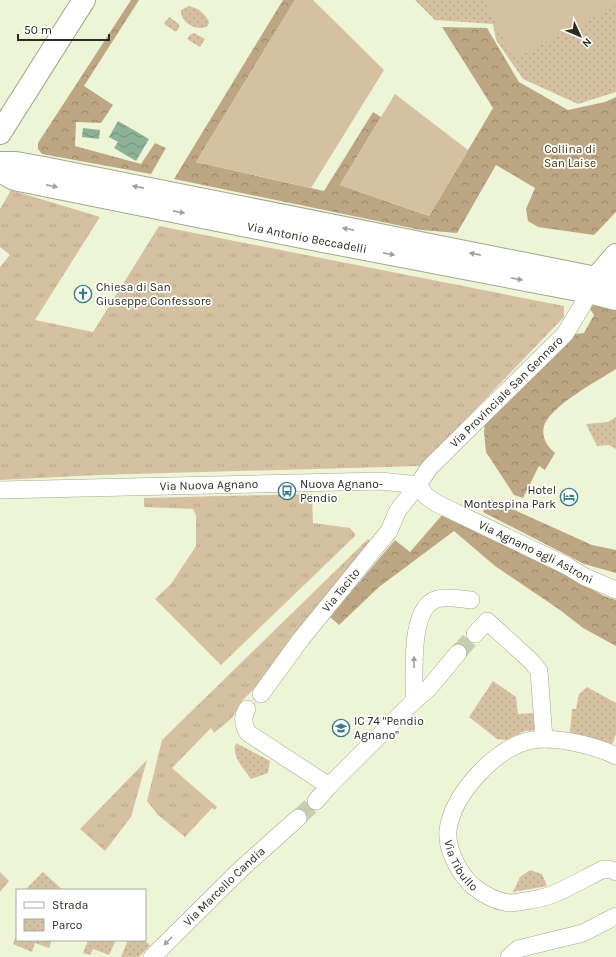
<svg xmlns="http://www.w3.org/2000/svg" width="616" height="957" viewBox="0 0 616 957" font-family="Karla,sans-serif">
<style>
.grass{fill:url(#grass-tufts)}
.forest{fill:url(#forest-crowns)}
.park{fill:url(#park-dots)}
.pitch{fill:#d5c1a2}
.water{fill:url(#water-waves)}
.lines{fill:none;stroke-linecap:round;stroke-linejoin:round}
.minor-tunnel{stroke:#c7cdb2;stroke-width:17;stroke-dasharray:17 8;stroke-linecap:butt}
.minor-casing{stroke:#a2a88c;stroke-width:18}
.major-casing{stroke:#a2a88c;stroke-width:24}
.minor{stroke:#fff;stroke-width:17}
.major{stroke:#fff;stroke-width:22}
.oneway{fill:#9fa09b}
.labels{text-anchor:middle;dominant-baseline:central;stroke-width:3.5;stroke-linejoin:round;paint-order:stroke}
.park-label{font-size:12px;fill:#4b3304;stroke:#fff}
.street-label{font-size:12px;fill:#2a2c21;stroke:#fff}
.poi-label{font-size:12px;fill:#2a2c21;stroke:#fff;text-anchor:start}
</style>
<defs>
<pattern id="grass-tufts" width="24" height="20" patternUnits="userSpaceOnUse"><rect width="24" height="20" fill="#d5c1a2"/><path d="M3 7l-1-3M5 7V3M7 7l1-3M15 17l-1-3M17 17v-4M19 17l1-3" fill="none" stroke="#b7a68b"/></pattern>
<pattern id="forest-crowns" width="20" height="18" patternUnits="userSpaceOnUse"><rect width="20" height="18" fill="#bda683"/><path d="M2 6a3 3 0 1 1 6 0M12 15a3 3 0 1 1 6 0" fill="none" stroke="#9a876b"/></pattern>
<pattern id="park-dots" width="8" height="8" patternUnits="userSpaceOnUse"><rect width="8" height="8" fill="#d5c1a2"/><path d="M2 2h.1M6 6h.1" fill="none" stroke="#b7a68b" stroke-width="1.8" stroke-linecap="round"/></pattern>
<pattern id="water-waves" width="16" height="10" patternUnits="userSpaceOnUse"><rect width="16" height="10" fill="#8db298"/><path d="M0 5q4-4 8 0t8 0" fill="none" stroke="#73917c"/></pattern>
</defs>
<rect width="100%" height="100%" fill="#eef5d6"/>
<path class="grass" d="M11,190l89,27 -65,103 58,12 66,-106 405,80v11l-143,149 -323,9 -98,5v-213l10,-12 -10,-8v-38z
M312,494l1,29 37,5 5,6v2l-134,129 -66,-66 16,-15 25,-38v-31l-3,-6 -49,-2v-9z
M368,539l4,3 -105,133 -25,26 -10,17 -18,15 -3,-5 -39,40 45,39 -2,3 -3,-2 -27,29 -27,-22 -11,-14 15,-61z
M147,760l-16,57 -26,34 -25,-22z
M0,872l9,9 -9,11z"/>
<path class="forest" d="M131,0h8l-55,86 29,19 -12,18 -25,-1 -1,24 66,18 14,-21 11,5 -15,26 -109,-20 -4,-5v-6z
M283,0h12l-99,162 128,29 49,-79 8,5 -41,68 89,31 64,-108 -51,-81 45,1 32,54 49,28 37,-8 11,-5v115l-22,23 -56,-8 -10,-6 -2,-12 9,-21 -39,-23 -39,68 -36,-3 -247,-51z
M598,305l18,2v62c-17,11 -66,37 -72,57 -3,11 3,20 11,27l-10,17 -6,-4 -16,32 -9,-3 -28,-43 -2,-20 1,-10 90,-88 9,-1 10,-18 -6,-9z
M490,499l102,46 24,5v23l-32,-9 -101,-52z
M443,514l85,40 76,42 12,4v46l-33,-18 -23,-18 -65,-44 -41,-35 -75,56 -40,38 -9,-8 65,-77 15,12z"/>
<path class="park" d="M415,0h201v92l-38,12 -55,-25 -27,-39 -3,-16 -58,-4z
M189,6c9,2 16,7 20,16l-1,4c-11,6 -28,-3 -27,-16z
M169,17l10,7v4l-3,4 -12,-8z
M194,33l11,6 -5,8 -13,-8 3,-4z
M616,417v32l-7,-4 -12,1 -11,-22 22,-2z
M493,681l23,16 2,17 16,-1 3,17 -12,1 -19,9 -9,-1 -28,-22z
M587,687l29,16v31l-4,11 -25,-9 -17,-3 2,-24h4l3,-15z
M236,743l34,18 -2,12 -17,6c-6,-9 -21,-24 -15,-36z
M530,870l12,4 5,12 -34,6 7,-15z
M43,872l20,18 -37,-1z
M17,933v7h35l-3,8 -14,-5 -3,9 -19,-8z
M88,940h28l-7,15 -16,-6 -3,6 -7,-2z
M128,940h16l6,5 -11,12h-18z"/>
<path class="pitch" d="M295,0h18l71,70 -73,118 -115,-26z
M483,0h133v5l-101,54z
M395,94l73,56 -39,66 -89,-31z"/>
<path class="water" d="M118,121l31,18 -13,22 -22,-13 4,-6 -9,-5z
M83,128l17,2 -1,9 -17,-2z"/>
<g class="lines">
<path class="minor-tunnel" d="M458,653l17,-19
M298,818l18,-17"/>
<defs>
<g id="minor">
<path id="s1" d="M418,485l8,11 10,7 131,63 18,11 31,13"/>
<path id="s2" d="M0,490l380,-9 38,4"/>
<path d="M475,634l12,-13 44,40 8,10 5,68"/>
<path id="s3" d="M261,694l40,-55 88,-108 9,-21 20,-25 11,-17 136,-134 17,-28 7,-14"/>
<path d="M414,701c1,-25 -6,-93 23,-102 10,-3 23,0 34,1"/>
<path d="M247,709c-5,8 -4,16 1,24l81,53 85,-85 15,-13 29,-35"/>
<path id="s4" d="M616,756c-21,-11 -65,-21 -88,-15 -34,9 -75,53 -80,89 -2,18 11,44 25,56 11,9 23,16 38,17 5,0 10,-2 15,-2 11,-2 23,-4 32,-9 16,-7 31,-16 46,-23l8,1 4,2"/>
<path d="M316,801l13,-15"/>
<path id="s5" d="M152,957l89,-88 57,-51"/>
<path d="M509,957l9,-8 65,-16 33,-17"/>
</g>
<g id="major">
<path d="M0,133l84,-133"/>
<path d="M0,163h16l28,5 552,110 20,5"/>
<path id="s6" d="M0,171l14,8 283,57 292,56 27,7"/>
<path d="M590,289l6,-11 20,-23"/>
</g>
</defs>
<use href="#minor" class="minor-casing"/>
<use href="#major" class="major-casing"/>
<use href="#minor" class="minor"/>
<use href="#major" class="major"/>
</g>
<defs><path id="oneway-solid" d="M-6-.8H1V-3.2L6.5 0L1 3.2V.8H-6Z"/></defs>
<g class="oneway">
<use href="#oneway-solid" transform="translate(52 186) rotate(11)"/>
<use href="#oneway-solid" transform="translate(138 187) rotate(-169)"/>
<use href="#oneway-solid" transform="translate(179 212) rotate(11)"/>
<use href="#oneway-solid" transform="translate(348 229) rotate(-169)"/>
<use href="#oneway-solid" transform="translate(389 254) rotate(11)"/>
<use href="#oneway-solid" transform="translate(475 254) rotate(-169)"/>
<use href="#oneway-solid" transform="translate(517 279) rotate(11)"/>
<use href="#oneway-solid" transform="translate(414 662) rotate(-91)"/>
<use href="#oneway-solid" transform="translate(168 941) rotate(135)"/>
</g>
<defs>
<symbol id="church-ring" viewBox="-11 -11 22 22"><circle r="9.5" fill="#fff" stroke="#367c89" stroke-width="1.5"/><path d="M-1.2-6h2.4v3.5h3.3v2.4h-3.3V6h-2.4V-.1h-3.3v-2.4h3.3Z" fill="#367c89"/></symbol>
<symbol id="bus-ring" viewBox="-11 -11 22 22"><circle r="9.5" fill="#fff" stroke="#367c89" stroke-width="1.5"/><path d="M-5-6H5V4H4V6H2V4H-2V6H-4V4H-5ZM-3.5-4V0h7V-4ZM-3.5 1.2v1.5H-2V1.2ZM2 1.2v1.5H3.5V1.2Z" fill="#367c89"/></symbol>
<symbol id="hotel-ring" viewBox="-11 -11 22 22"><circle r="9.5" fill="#fff" stroke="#367c89" stroke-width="1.5"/><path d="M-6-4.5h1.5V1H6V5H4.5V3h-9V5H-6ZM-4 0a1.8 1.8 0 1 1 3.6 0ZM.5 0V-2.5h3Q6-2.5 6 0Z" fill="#367c89"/></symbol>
<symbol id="school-ring" viewBox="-11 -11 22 22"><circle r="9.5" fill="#fff" stroke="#367c89" stroke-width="1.5"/><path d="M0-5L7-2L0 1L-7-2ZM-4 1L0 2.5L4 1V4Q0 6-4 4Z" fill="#367c89"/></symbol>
</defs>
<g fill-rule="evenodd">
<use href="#church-ring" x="73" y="284" width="20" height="20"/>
<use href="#bus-ring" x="277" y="481" width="20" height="20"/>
<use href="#hotel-ring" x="559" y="487" width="20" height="20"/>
<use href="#school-ring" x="331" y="718" width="20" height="20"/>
</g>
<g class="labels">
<g class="park-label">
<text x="570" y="149">Collina di<tspan x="570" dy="14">San Laise</tspan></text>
</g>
<g class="street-label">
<text stroke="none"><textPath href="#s6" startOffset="315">Via Antonio Beccadelli</textPath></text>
<text stroke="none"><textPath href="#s3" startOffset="391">Via Provinciale San Gennaro</textPath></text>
<text stroke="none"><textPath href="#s2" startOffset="209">Via Nuova Agnano</textPath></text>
<text stroke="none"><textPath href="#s1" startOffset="137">Via Agnano agli Astroni</textPath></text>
<text stroke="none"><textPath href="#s3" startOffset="131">Via Tacito</textPath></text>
<text stroke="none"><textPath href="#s4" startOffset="254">Via Tibullo</textPath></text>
<text stroke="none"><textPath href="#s5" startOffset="101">Via Marcello Candia</textPath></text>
</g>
<g class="poi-label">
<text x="96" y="287">Chiesa di San<tspan x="96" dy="14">Giuseppe Confessore</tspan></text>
<text x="300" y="484">Nuova Agnano-<tspan x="300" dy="14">Pendio</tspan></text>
<text x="556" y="490" text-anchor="end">Hotel<tspan x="556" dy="14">Montespina Park</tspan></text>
<text x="354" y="721">IC 74 "Pendio<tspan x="354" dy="14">Agnano"</tspan></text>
</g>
</g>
<rect x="16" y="889" width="130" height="52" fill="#ffffff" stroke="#aaaba6"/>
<rect x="24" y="902" width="20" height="6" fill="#ffffff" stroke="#aaaba6"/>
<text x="52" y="909" font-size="12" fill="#2a2c21">Strada</text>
<rect x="24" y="919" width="20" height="12" fill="url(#park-dots)" stroke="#aaaba6"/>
<text x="52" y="929" font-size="12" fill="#2a2c21">Parco</text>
<g transform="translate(580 36) rotate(134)" stroke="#ffffff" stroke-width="3" paint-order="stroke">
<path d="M0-3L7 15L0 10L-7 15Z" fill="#2a2c21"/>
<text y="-6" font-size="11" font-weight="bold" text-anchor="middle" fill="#2a2c21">N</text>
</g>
<path d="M18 34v6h91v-6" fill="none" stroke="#2a2c21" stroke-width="2"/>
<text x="24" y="34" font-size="12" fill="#2a2c21" stroke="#ffffff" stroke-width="3" paint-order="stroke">50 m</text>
</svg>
